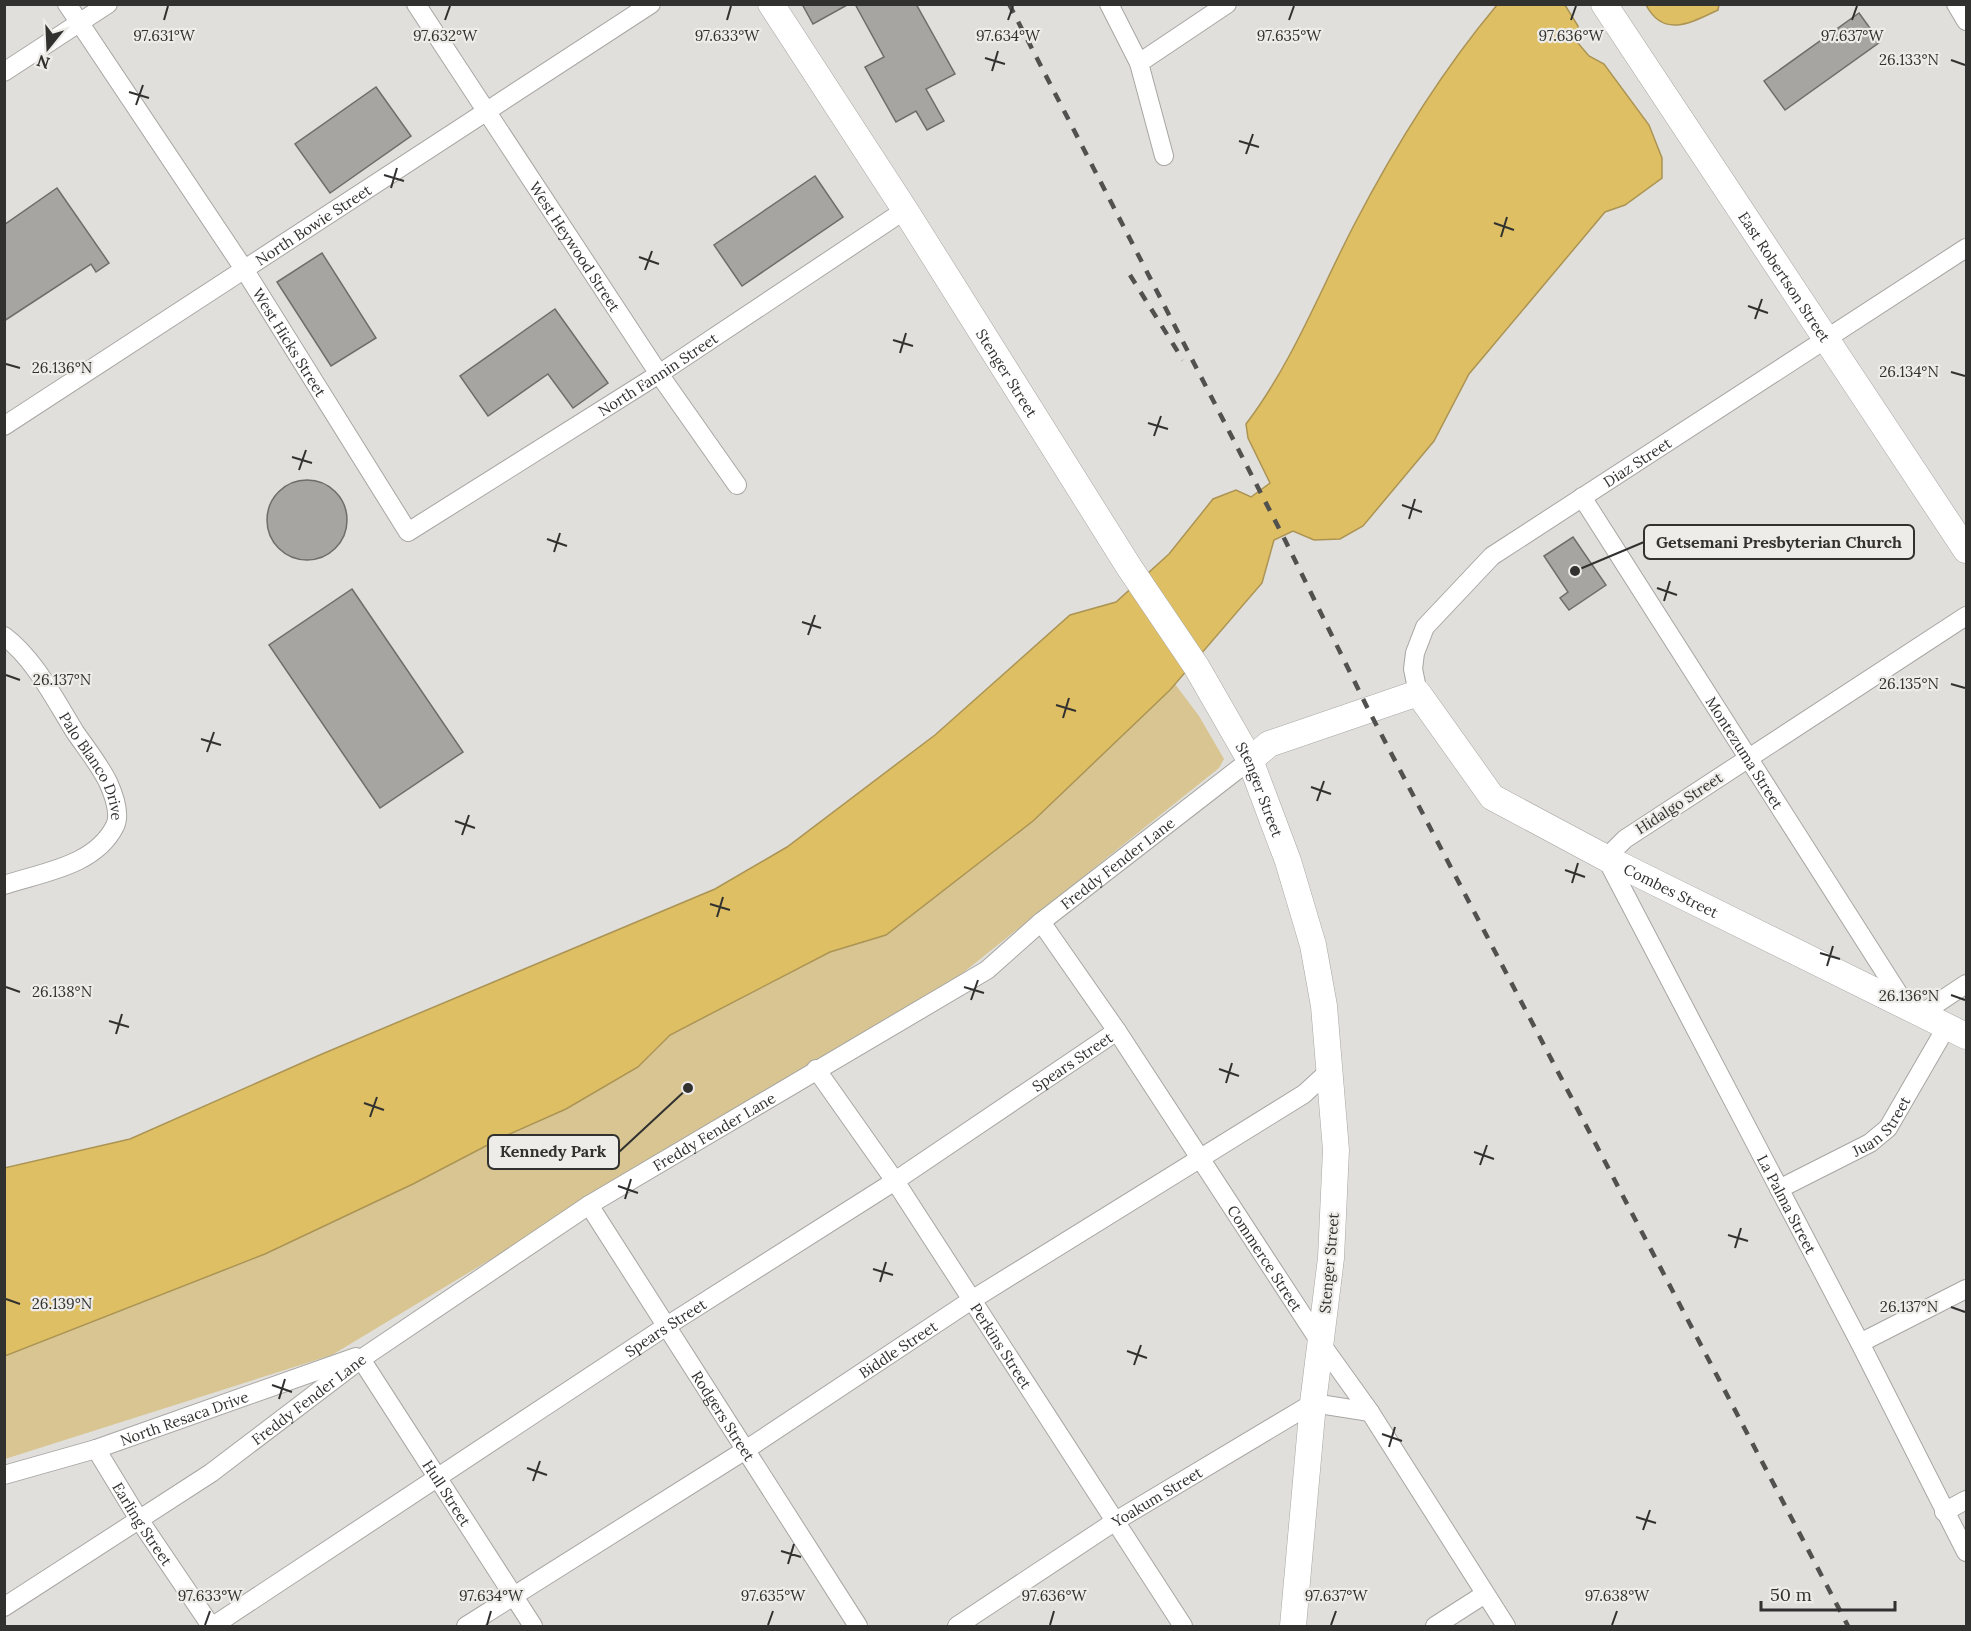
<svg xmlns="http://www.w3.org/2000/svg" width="1971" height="1631" viewBox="0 0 1971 1631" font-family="Lora,serif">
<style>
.green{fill:#d8c592}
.water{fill:#dfbf64;stroke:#ab9454;stroke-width:1.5}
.building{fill:#a6a5a2;stroke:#6e6d6a;stroke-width:1.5}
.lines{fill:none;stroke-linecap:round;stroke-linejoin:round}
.street-casing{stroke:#a7a6a3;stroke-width:20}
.secondary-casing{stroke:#a7a6a3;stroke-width:27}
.street{stroke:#fff;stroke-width:18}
.secondary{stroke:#fff;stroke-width:26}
.rail{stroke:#51514f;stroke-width:4.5;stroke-dasharray:10 10;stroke-linecap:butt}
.ticks{fill:none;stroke:#313130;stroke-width:2}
.labels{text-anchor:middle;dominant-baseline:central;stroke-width:4.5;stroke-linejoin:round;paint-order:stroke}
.street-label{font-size:15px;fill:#313130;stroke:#edece8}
.ticks-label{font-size:15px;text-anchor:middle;fill:#313130;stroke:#edece8;stroke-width:4.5;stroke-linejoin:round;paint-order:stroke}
.leader{fill:none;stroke:#313130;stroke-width:2}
.callout-dot{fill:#313130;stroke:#edece8;stroke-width:2}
.callout{fill:#edece8;stroke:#313130;stroke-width:2}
.callout-label{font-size:16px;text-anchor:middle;font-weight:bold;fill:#313130}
</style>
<rect width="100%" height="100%" fill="#e0dfdb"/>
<path class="green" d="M1175,684l24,32 25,43 -5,9 -265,212 -622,375 -327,104v-103l260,-102 148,-70 225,-117 32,-32 160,-83 56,-17 147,-114z"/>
<path class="water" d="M1497,5h68l13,21 -1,16 12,14 15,8 45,61 13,33v20l-37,27 -20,7 -136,162 -35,67 -71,85 -23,13 -26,1 -21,-9 -19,9 -12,43 -92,107 -137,131 -147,114 -56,17 -160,83 -32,32 -72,42 -63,28 -90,47 -148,70 -260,102 -1,-188 126,-29 192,-85 393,-165 72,-42 148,-112 135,-120 46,-13 53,-48 44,-55 23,-9 15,7 19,-14 -22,-45 -2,-14c45,-59 73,-131 107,-197 41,-79 87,-154 144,-222z
M1646,5v-1l73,1 -1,5c-26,12 -54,29 -72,-5z"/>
<path class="building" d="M802,4h47l-36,20z
M855,4h61l39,70 -29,15 18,32 -17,9 -11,-19 -20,11 -31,-55 19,-10z
M1859,13l21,29 -95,68 -21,-29z
M376,87l35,49 -81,57 -35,-49z
M815,176l28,41 -101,69 -28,-41z
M57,188l52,75 -13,9 -5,-8 -87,57v-96z
M322,253l54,85 -45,28 -54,-84z
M555,309l53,74 -35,25 -25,-34 -60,42 -28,-40z
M267 520a40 40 0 1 1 80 0a40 40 0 1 1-80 0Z
M1573,537l33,48 -37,25 -9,-12 8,-6 -24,-36z
M352,589l111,163 -83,56 -111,-163z"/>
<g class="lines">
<defs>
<g id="street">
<path id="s1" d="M67,4l177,265 164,263 251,-158 246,-164"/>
<path id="s2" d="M416,4l243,370 78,111"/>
<path d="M1109,4l30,59"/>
<path d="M1956,4l10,17"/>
<path d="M4,72l104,-68"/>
<path d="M1164,156l-25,-93 88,-59"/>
<path id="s3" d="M4,426l647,-422"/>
<path id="s4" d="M1582,497l325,510"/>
<path id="s5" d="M1966,616l-341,223 -19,19 254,485 106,209"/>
<path id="s6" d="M4,636c31,23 51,64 71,96 11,16 24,32 33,50 5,11 13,32 7,44 -20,40 -72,46 -111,59"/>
<path id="s7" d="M1418,693l-5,-24 2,-16 10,-26 67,-71 474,-308"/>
<path id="s8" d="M1041,922l76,109 205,314 48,67 136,214"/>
<path d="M1921,1014l45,-30"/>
<path id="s9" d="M816,1069l79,112 288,445"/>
<path id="s10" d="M1779,1189l91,-46 18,-15 59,-102"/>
<path id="s11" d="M589,1205l269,421"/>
<path d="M1860,1343l106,-54"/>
<path id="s12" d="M96,1449l42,69 73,108"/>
<path id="s13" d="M4,1475l92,-26 260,-92 5,2 172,267"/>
<path d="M1944,1512l22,-12"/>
<path id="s14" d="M4,1607l207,-134 150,-114 228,-154 398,-235 54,-48 209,-162"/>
<path id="s15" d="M213,1626l452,-299 230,-146 222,-150"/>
<path id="s16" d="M466,1626l281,-177 223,-148 334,-207 25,-23"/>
<path id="s17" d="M957,1626l157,-104 199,-119 57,9"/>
<path d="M1435,1626l50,-32"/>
</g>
<g id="secondary">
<path id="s18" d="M771,4l134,206 224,357 67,99 54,94 38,101 25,84 11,61 12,144 -5,108 -18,145 -20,223"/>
<path id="s19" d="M1604,4l362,546"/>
<path id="s20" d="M1250,760l19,-16 149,-51 74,104 114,61 360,178"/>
</g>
</defs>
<use href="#street" class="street-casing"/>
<use href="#secondary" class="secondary-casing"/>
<use href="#street" class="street"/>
<use href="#secondary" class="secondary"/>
<path class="rail" d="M1009,4l276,536 83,169 480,917
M1130,275l53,85"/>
</g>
<path class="ticks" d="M164,20l4,-14M445,20l5,-14M727,20l4,-14M1008,20l5,-14M1289,20l5,-14M1571,20l5,-14M1852,20l5,-14M985,58l20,6M1951,60l14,5M992,71l6,-20M129,92l20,6M136,105l7,-20M1239,141l20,6M1246,154l7,-20M384,175l20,6M391,188l6,-20M1494,223l20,7M1501,237l6,-20M639,257l20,7M645,270l7,-19M1748,306l20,7M1755,319l7,-20M893,340l20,6M900,353l6,-20M6,364l14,4M1951,372l14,4M1148,423l20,6M1154,436l7,-20M292,457l20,6M299,470l7,-20M1402,505l20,7M1409,519l6,-20M547,539l20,7M554,552l6,-19M1657,588l20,7M1664,601l6,-20M802,622l19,6M808,635l7,-20M6,675l14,5M1951,684l14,4M1056,705l20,6M1063,718l6,-20M201,739l20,6M207,752l7,-20M1311,787l20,7M1317,801l7,-20M455,821l20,7M462,835l7,-20M1565,870l20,7M1572,883l6,-20M710,904l20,6M717,917l6,-20M1820,953l20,6M1827,966l6,-20M6,987l14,5M964,987l20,6M1951,995l14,5M971,1000l7,-20M109,1021l20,6M116,1034l6,-20M1219,1069l20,7M1226,1083l6,-20M364,1103l20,7M370,1117l7,-20M1474,1152l20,7M1480,1165l7,-20M618,1186l20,7M625,1199l6,-20M1728,1235l20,6M1735,1248l6,-20M873,1269l20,6M880,1282l6,-20M6,1299l14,5M1951,1307l14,5M1127,1351l20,7M1134,1365l7,-20M272,1385l20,7M279,1399l6,-20M1382,1434l20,7M1389,1447l6,-20M527,1468l20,7M533,1481l7,-20M1636,1517l20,6M1643,1530l7,-20M781,1551l20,6M788,1564l6,-20M205,1625l5,-14M487,1625l4,-14M768,1625l5,-14M1050,1625l4,-14M1331,1625l5,-14M1612,1625l5,-14"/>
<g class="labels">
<g class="street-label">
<text stroke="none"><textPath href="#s3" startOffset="369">North Bowie Street</textPath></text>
<text stroke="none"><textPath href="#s2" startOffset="290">West Heywood Street</textPath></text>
<text stroke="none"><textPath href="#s19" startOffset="327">East Robertson Street</textPath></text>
<text stroke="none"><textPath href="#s1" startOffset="405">West Hicks Street</textPath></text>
<text stroke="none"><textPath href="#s18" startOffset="438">Stenger Street</textPath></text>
<text stroke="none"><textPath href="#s1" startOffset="924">North Fannin Street</textPath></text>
<text stroke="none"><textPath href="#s7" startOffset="339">Diaz Street</textPath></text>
<text stroke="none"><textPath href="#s4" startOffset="303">Montezuma Street</textPath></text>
<text stroke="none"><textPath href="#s6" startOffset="159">Palo Blanco Drive</textPath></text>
<text stroke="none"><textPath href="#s18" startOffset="926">Stenger Street</textPath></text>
<text transform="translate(1679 803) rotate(-33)">Hidalgo Street</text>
<text stroke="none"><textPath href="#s14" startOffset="1341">Freddy Fender Lane</textPath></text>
<text stroke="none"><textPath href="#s20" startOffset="512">Combes Street</textPath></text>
<text stroke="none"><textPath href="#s15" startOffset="1028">Spears Street</textPath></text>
<text stroke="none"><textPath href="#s10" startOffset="122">Juan Street</textPath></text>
<text stroke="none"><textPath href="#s14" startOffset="855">Freddy Fender Lane</textPath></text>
<text stroke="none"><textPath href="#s5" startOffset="825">La Palma Street</textPath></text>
<text stroke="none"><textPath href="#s8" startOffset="404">Commerce Street</textPath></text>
<text transform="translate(1329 1263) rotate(-85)">Stenger Street</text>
<text stroke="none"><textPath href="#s15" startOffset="542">Spears Street</textPath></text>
<text stroke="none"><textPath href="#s9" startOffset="333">Perkins Street</textPath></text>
<text stroke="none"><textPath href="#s16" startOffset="513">Biddle Street</textPath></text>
<text stroke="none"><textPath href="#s14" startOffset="369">Freddy Fender Lane</textPath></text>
<text stroke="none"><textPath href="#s11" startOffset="250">Rodgers Street</textPath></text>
<text stroke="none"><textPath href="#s13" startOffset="189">North Resaca Drive</textPath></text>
<text stroke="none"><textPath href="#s13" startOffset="536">Hull Street</textPath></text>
<text stroke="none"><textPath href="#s17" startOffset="238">Yoakum Street</textPath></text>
<text stroke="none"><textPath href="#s12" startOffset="88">Earling Street</textPath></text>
</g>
</g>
<g class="ticks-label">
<text x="164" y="41">97.631°W</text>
<text x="445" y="41">97.632°W</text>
<text x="727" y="41">97.633°W</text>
<text x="1008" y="41">97.634°W</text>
<text x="1289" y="41">97.635°W</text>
<text x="1571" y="41">97.636°W</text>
<text x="1852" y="41">97.637°W</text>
<text x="1909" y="65">26.133°N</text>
<text x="62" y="373">26.136°N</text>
<text x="1909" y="377">26.134°N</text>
<text x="62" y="685">26.137°N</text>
<text x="1909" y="689">26.135°N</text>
<text x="62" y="997">26.138°N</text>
<text x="1909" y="1001">26.136°N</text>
<text x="62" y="1309">26.139°N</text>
<text x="1909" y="1312">26.137°N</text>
<text x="210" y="1601">97.633°W</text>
<text x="491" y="1601">97.634°W</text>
<text x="773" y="1601">97.635°W</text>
<text x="1054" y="1601">97.636°W</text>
<text x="1336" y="1601">97.637°W</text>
<text x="1617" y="1601">97.638°W</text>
</g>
<path class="leader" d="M1575 571L1644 542M688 1088L619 1152"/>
<g class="callout-dot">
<circle cx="1575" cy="571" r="6"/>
<circle cx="688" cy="1088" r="6"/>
</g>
<g class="callout">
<rect x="1644" y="525" width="270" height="34" rx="6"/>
<rect x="488" y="1135" width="131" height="34" rx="6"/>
</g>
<g class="callout-label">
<text x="1779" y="548">Getsemani Presbyterian Church</text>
<text x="553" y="1157">Kennedy Park</text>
</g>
<rect width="1971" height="1631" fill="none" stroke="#313130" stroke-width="12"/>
<g transform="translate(48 48) rotate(198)" stroke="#edece8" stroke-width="4.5" paint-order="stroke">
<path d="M0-4.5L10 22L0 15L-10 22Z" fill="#313130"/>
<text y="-9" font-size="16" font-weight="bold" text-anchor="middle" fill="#313130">N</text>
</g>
<path d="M1761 1601v9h134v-9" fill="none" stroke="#313130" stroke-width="3"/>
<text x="1770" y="1601" font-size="18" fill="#313130" stroke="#edece8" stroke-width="4.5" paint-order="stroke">50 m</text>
</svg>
